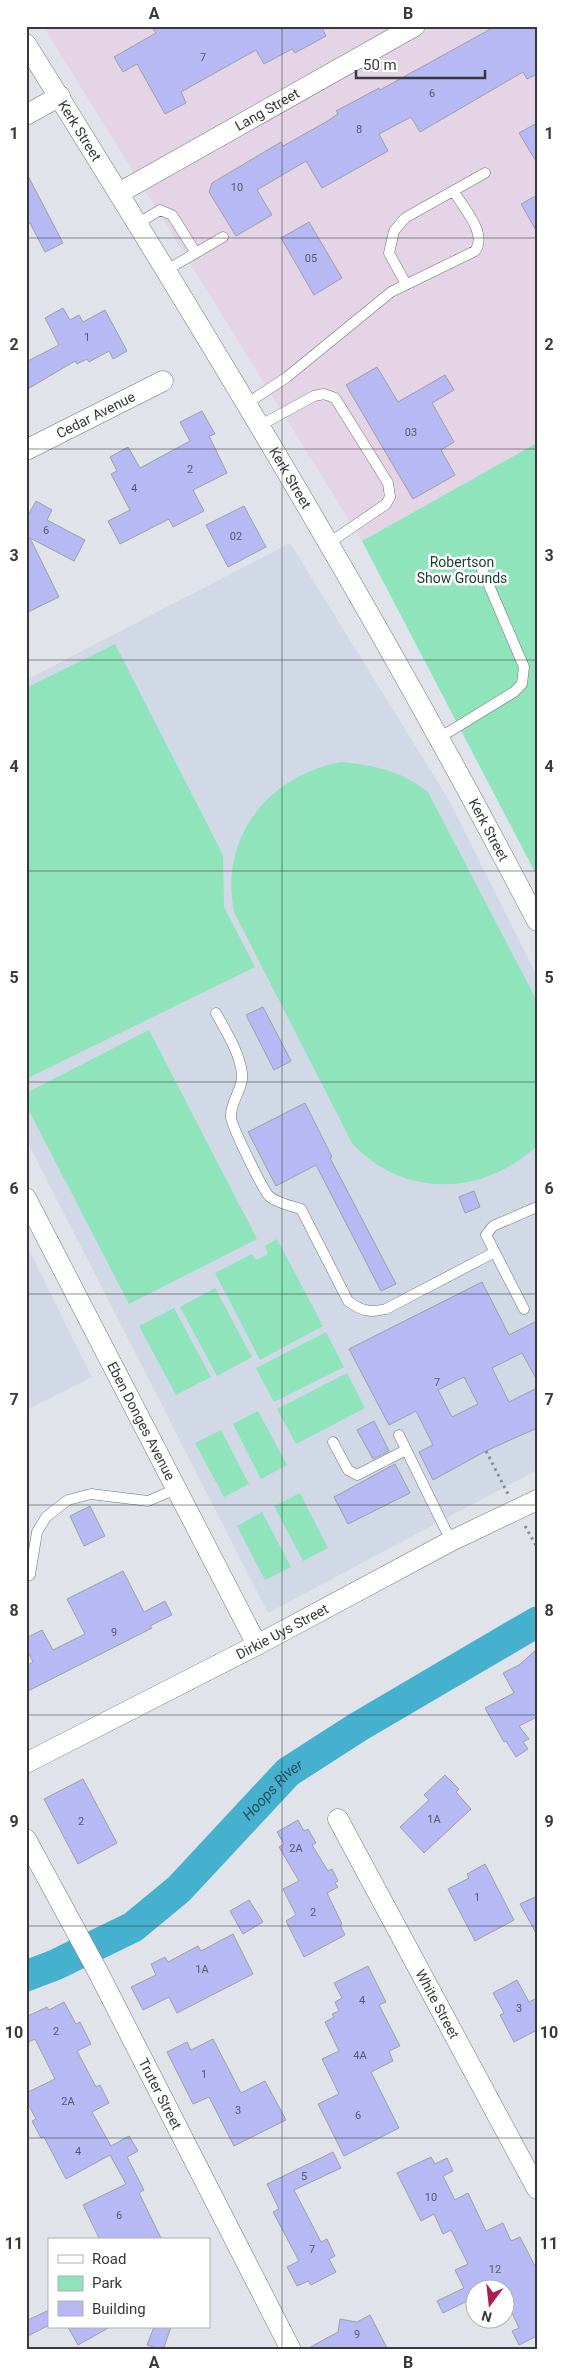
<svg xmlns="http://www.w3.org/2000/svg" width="563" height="2376" viewBox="0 0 563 2376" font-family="Roboto,sans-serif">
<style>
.built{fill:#d0d9e5}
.industrial{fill:#e4d4e6}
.green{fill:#8fe4bc}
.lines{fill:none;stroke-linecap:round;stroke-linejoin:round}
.river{stroke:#46b1ce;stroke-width:31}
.building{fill:#b6b9f4;stroke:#9f9fa6;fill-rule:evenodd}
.lane-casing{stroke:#70747a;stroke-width:11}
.street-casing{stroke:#70747a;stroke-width:21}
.path{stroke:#898c90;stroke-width:3;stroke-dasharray:2.5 4;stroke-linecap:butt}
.lane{stroke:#fff;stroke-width:10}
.street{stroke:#fff;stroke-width:20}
.grid{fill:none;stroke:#37393b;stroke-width:1;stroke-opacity:0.55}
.labels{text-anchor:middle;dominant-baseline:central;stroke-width:5;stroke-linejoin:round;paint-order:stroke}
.number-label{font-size:11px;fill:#575969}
.street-label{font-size:14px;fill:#37393b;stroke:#fff}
.park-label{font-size:14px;fill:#143c2b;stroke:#fff}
.water-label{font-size:15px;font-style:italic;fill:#23505d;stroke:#fff}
.neatline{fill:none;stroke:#37393b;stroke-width:2}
.grid-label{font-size:16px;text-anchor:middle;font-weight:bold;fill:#37393b}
</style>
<rect width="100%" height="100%" fill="#e0e4ea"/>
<path class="built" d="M290,543l160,259 87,174v494l-269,143 -242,-474v-459z
M26,1244l66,133 -66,33z"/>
<path class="industrial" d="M43,26h494v417l-175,98z"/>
<path class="green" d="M537,443v433l-175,-335z
M115,644l108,211 1,52 31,60 -229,112v-391z
M341,762c32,3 61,9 87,30l109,209v145c-54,50 -134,53 -185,-3l-118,-231c-15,-75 34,-136 107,-150z
M149,1030l108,209 -128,65 -103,-199v-12z
M277,1239l46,87 -63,34 -45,-87 37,-19 4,6 12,-6 -3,-8z
M215,1288l37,69 -35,19 -37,-69z
M174,1308l37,69 -35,18 -37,-69z
M326,1332l18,35 -70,35 -18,-34z
M347,1373l18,35 -69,36 -19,-35z
M258,1411l29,54 -26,14 -28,-55z
M221,1430l28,54 -25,13 -29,-54z
M300,1493l28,55 -25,13 -29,-55z
M262,1512l29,55 -26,13 -28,-54z"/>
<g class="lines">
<path class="river" id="s1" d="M26,1976l29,-11 78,-38 46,-38 109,-117 70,-45 179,-105"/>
</g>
<path class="building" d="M151,26h170l5,10 -31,17 -3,-4 -28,15 -8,-14 -75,42 5,11 -21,11 -28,-50 -14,8 -9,-15 42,-24z
M496,26h41v48l-10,5 -4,-7 -103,60 -9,-15 -32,17 9,17 -66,37 -16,-27 -49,29 15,25 -36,21 -27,-44 3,-9 69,-41 2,4 43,-24 12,-8 -2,-3 43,-23 1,2z
M537,123v40l-18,-30z
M26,172l37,71 -18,9 -15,-29 -4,2z
M537,195v37l-16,-28z
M309,222l33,56 -28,17 -33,-57z
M63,308l7,12 9,-5 4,7 22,-12 22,41 -14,8 -4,-8 -20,11 -2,-3 -10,5 -2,-3 -49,29v-28l33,-17 -14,-27z
M377,367l21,35 47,-27 9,15 -22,13 22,39 -13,8 14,25 -42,24 -67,-114z
M202,411l13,23 -6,2 18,37 -34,17 11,21 -31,16 -4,-8 -49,25 -12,-23 22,-11 -19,-36 6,-3 -7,-14 18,-10 12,21 50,-27 -10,-19z
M36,501l16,9 -5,10 38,20 -11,21 -44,-23 29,59 -33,16v-94z
M244,506l22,41 -38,20 -22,-42z
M263,1007l28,54 -17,9 -28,-55z
M305,1103l27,54 -2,1 66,126 -15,7 -65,-126 -40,21 -28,-54z
M474,1191l6,16 -15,6 -6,-16z
M482,1282l27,53 28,-14v59l-15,-27 -30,15 17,34 28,-14v40l-51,23 -53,29 -14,-28 14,-7 -17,-34 -27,14 -40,-76zM464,1377l14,27 -26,13 -14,-27z
M374,1421l15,30 -16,8 -16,-29z
M395,1464l15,29 -62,31 -14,-27z
M90,1506l15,30 -21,10 -14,-30z
M123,1571l21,41 21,-11 7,14 -22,11 2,2 -126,64v-26l7,-4 -7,-14v-10l16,-8 11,20 32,-16 -18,-35z
M537,1649v68l-18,9 10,13 -6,3 5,7 -12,8 -10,-16 -2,1 -19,-34 29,-15 -11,-20 16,-8z
M445,1775l14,14 -3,3 15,17 -47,44 -24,-26 29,-27 -5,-5z
M83,1779l34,64 -39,21 -34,-65z
M298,1820l6,11 4,-2 8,14 -4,2 16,26 4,-2 6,12 -3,2 3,4 -11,6 15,31 -2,1 5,10 -41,22 -18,-36 10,-6 -13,-26 16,-8 -20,-34 5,-3 -7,-12z
M485,1864l29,56 -39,21 -27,-52 21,-11 -2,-4z
M537,1896v39l-17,-31z
M249,1900l14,22 -20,12 -13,-23z
M233,1934l20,40 -76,39 -8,-16 -26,13 -12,-23 25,-12 -5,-11 14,-7 3,5 30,-16 3,5z
M368,1966l18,36 -7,3 21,41 -11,5 4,10 -22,11 28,56 -55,28 -26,-52 21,-10 -17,-35 17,-8 -14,-29 9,-5 -2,-3 7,-3 -4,-9 7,-4 -8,-15z
M517,1980l12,22 8,-4v32l-23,12 -14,-27 4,-2 -11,-20z
M64,2002l12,22 4,-2 11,22 -14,7 19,36 4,-2 9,18 -17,9 19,34 18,-10 9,15 -11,6 17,33 -5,3 23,47h-62l-17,-35 43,-21 -16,-29 -44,24 -22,-42 -3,1 -9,-17 4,-2 -10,-19v-7l29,-14 -20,-40 -9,4v-26l21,-10 2,3z
M213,2039l28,54 24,-12 21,39 -52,26 -25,-49 -16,7 -26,-52 20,-10 4,8z
M333,2152l8,16 -47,22 27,52 6,-3 8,17 -6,3 7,13 -25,13 -3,-4 -11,5 -10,-19 12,-6 -26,-49 6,-3 -12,-25z
M431,2157l4,7 12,-6 6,13 -10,5 12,24 13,-7 18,38 17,-8 8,18 9,-4 17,33v66l-18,9 -7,-14 7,-3 -13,-28v-12h-30v25l-7,-13 -26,13 -6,-12 27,-13 -9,-18 13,-6 -17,-34 -8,4 -9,-20 -13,7 -24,-48z
M49,2310v15l-23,12v-16z
M370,2315l18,35h-83l33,-18 2,-13 17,3z
M68,2327h42l-32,18z
M154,2327h17l-8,23 -16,-5z"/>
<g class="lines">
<defs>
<path id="lane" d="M137,224l23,-14 12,5 24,38
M165,271l58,-34
M406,284l-17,-31 5,-22 11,-13 80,-45
M246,404l41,-27 104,-85 84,-41c13,-17 -12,-44 -21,-59
M259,426l55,-30 10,-2 11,4 53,85 2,14 -4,7 -57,39
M439,738l75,-46 8,-8 2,-17 -45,-105
M216,1013c10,19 23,38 26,60 2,16 -12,28 -11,44 0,8 32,73 38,79 7,7 23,10 32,13l47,92c13,10 22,12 38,8l107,-56
M524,1309l-38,-74 7,-9 44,-19
M399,1435l52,106
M333,1442l15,28 9,5 49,-25
M30,1575l7,-43 9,-15 22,-17 23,-6 57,7 28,-12"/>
<g id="street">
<path id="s2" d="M26,44c179,287 355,577 511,877"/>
<path d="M26,115l34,-19"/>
<path id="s3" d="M119,193l296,-167"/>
<path id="s4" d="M26,450l137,-69"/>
<path id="s5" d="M26,1198l231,447"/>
<path id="s6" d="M26,1763l231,-118 194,-104 86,-41"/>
<path id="s7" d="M338,1819l199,370"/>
<path id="s8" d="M26,1839l71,131 194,380"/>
</g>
</defs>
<use href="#lane" class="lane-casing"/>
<use href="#street" class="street-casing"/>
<path class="path" d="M486,1451l22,43
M525,1526l12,21"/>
<use href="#lane" class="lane"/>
<use href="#street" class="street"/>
</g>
<path class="grid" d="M282,26v2324M26,238h511M26,449h511M26,660h511M26,871h511M26,1082h511M26,1294h511M26,1505h511M26,1715h511M26,1926h511M26,2138h511"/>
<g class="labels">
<g class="number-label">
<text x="203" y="57">7</text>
<text x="432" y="93">6</text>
<text x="359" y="129">8</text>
<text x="237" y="187">10</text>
<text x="311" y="258">05</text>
<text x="87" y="337">1</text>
<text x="411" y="432">03</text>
<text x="190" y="469">2</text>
<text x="134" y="488">4</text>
<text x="46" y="530">6</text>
<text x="236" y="536">02</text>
<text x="437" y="1382">7</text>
<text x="114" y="1632">9</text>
<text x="434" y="1819">1A</text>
<text x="81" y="1821">2</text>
<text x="296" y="1848">2A</text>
<text x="477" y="1897">1</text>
<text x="313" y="1912">2</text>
<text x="202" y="1969">1A</text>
<text x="362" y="2000">4</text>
<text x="519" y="2008">3</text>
<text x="56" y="2031">2</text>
<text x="360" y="2055">4A</text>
<text x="204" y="2074">1</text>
<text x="68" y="2101">2A</text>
<text x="238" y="2110">3</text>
<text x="358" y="2115">6</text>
<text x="78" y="2151">4</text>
<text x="304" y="2176">5</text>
<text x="431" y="2197">10</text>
<text x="119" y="2215">6</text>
<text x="312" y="2249">7</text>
<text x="495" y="2269">12</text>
<text x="357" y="2334">9</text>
</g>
<g class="street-label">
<text stroke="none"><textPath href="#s3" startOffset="170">Lang Street</textPath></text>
<text stroke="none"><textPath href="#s2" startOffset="102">Kerk Street</textPath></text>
<text stroke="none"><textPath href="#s4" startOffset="78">Cedar Avenue</textPath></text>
<text stroke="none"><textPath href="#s2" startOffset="508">Kerk Street</textPath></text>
<text stroke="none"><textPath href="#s2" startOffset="912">Kerk Street</textPath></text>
<text stroke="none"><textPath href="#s5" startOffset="251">Eben Donges Avenue</textPath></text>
<text stroke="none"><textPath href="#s6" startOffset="288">Dirkie Uys Street</textPath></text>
<text stroke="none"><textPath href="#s7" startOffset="210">White Street</textPath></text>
<text stroke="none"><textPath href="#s8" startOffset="288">Truter Street</textPath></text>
</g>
<g class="park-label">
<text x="462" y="562">Robertson<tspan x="462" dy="16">Show Grounds</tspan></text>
</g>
<g class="water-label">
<text stroke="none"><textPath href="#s1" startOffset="314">Hoops River</textPath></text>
</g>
</g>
<rect width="563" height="2376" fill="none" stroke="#ffffff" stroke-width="55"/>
<rect x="48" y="2238" width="162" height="90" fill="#ffffff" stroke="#afb0b1"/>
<rect x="58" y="2255" width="25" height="8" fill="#ffffff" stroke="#afb0b1"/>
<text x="92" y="2264" font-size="15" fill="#37393b">Road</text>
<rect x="58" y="2276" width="25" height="15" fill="#8fe4bc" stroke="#afb0b1"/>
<text x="92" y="2288" font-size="15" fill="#37393b">Park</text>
<rect x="58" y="2301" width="25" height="15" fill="#b6b9f4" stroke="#afb0b1"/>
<text x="92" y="2314" font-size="15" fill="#37393b">Building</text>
<g transform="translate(490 2304) rotate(195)"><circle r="24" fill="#ffffff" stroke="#afb0b1"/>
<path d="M0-4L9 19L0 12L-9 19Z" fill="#ad1d52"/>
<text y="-8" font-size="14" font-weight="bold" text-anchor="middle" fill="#37393b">N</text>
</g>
<path d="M356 70v8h129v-8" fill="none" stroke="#37393b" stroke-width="2.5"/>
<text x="363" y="70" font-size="15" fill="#37393b" stroke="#ffffff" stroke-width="4" paint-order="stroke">50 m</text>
<rect x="28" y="28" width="508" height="2320" class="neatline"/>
<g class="grid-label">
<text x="154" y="19">A</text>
<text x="408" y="19">B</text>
<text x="14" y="139">1</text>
<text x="549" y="139">1</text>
<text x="14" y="350">2</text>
<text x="549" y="350">2</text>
<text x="14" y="561">3</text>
<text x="549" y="561">3</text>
<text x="14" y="772">4</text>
<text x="549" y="772">4</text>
<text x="14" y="983">5</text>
<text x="549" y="983">5</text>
<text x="14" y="1194">6</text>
<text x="549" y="1194">6</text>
<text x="14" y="1405">7</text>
<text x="549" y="1405">7</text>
<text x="14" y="1616">8</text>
<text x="549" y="1616">8</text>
<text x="14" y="1827">9</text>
<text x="549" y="1827">9</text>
<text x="14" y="2038">10</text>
<text x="549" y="2038">10</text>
<text x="14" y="2249">11</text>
<text x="549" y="2249">11</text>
<text x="154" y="2368">A</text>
<text x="408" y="2368">B</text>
</g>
</svg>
